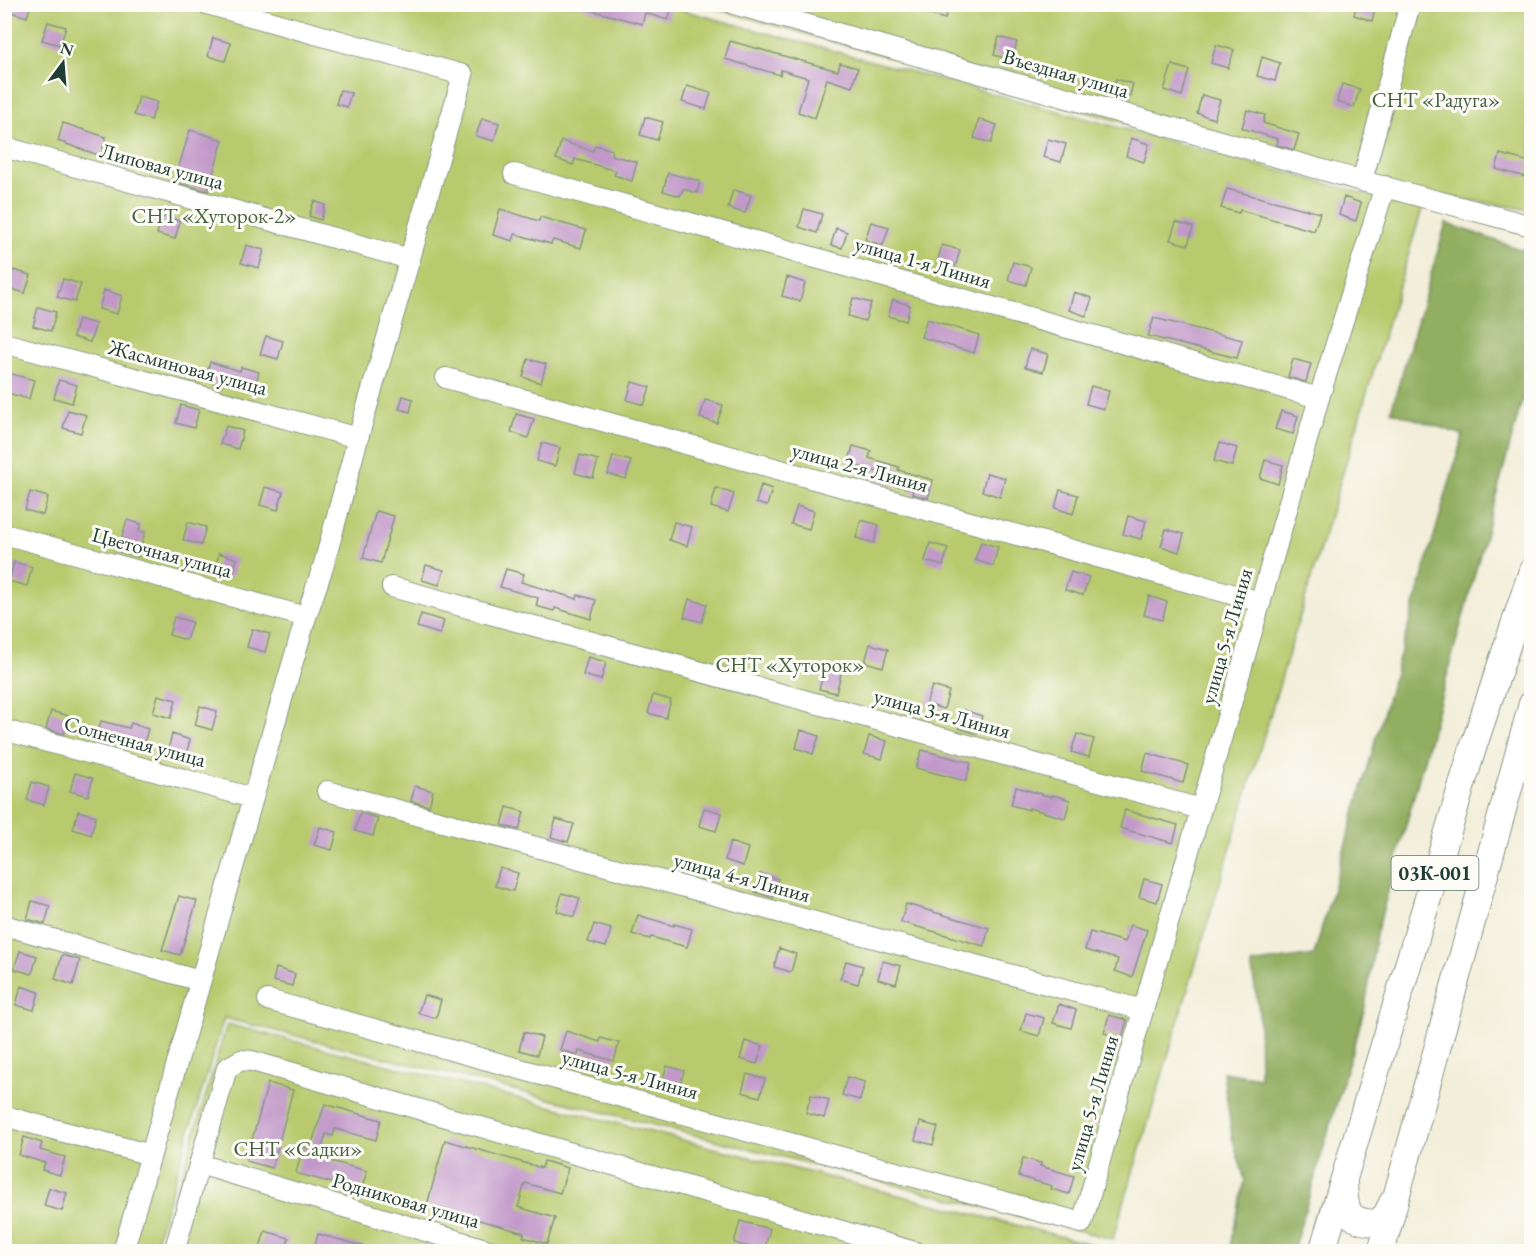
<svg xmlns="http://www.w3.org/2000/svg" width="1536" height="1256" viewBox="0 0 1536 1256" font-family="'EB Garamond',serif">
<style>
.green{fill:#b8ca6d;stroke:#6c8450;stroke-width:1.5}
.forest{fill:#92ae60;stroke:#58764a;stroke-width:1.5}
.building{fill:#c198c9}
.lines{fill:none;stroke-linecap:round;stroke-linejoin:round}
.minor-casing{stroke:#889686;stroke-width:22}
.major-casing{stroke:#889686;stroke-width:28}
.minor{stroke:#fff;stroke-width:20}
.major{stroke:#fff;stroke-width:26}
.labels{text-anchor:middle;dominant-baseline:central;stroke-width:6;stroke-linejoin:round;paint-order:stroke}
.shield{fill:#fdfcf7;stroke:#62766e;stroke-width:1.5}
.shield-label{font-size:20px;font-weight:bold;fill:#1f3d34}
.street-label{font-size:21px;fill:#1f3d34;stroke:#fdfcf7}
.park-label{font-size:21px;fill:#456042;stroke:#fdfcf7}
</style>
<rect width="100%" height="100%" fill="#fdfcf7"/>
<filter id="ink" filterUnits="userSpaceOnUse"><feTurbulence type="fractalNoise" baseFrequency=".0167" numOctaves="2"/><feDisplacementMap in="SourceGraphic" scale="12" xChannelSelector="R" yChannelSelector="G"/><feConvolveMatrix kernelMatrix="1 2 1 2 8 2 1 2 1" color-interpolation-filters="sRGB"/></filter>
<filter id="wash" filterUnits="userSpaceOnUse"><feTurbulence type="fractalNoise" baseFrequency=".008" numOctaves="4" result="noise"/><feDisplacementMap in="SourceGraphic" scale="24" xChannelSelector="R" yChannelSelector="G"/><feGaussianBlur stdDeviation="1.35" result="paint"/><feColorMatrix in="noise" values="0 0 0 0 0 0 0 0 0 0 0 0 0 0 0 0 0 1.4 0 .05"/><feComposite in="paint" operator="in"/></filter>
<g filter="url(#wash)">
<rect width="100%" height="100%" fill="#f2eed9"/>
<path class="green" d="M5,5h658l759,204 -309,1030 -889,-221 -71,233 -148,1z
M702,5h829v205l-146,-24 -25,2z
M227,1024l891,227 -959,1z"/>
<path class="forest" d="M1446,223l85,30v115l-155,567 -11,72 -72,244h-64l16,-71 -13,-43 -9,-65 37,6 -1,-68 -8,-46 63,-9 149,-520 -72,-24z"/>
<g id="blocks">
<path class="building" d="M4,4h27l-4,13 -23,-7z
M583,4h78l11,3 -4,13 -23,-7 -3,11 -59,-16z
M930,4h19l-4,15 -18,-5z
M1357,4h19l-4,17 -18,-6z
M48,22l18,5 -6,18 -18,-5z
M999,37l18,5 -5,18 -18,-5z
M213,38l18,5 -6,18 -17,-5z
M730,41l108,30 2,-8 18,5 -6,19 -25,-8 -12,39 -17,-6 10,-34 -27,-8 -1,5 -55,-16z
M1216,45l18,5 -6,18 -17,-5z
M1262,57l18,6 -5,18 -18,-5z
M1172,65l17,5 -7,26 -18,-6z
M1116,79l17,5 -5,18 -18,-5z
M1342,84l18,5 -6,18 -17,-5z
M687,86l24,7 -5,16 -24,-7z
M340,90l11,3 -4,14 -11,-3z
M1202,95l18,5 -6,19 -17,-6z
M139,97l18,5 -6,18 -17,-5z
M1247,110l18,5 -2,8 36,11 -5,16 -17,-5 1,-6 -36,-11z
M645,117l18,5 -6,18 -17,-5z
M482,118l17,5 -5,18 -18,-5z
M979,119l18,6 -6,18 -17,-5z
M63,123l43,14 -5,19 -43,-15z
M190,130l33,10 -15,51 -34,-9z
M1131,138l18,6 -5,18 -18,-6z
M1048,139l18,5 -5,18 -18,-5z
M561,141l32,10 2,-6 17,5 -1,5 26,7 -5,19 -18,-6 2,-4 -41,-12 -2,6 -17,-6z
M1500,154l30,8 -4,15 -30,-8z
M668,173l32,8 -3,12 -14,-4 -3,7 -17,-5z
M1227,189l93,24 -6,18 -74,-21 -1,3 -18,-5z
M733,190l18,5 -6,18 -17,-5z
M1344,197l17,6 -5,18 -17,-6z
M314,201l11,4 -4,15 -12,-4z
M500,209l39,12 1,-4 46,13 -5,18 -28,-8 -2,4 -36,-10 -2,7 -20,-6z
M804,209l18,5 -5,19 -18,-6z
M162,216l18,5 -5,18 -18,-5z
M871,222l18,5 -6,18 -18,-5z
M1176,222l17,5 -5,18 -18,-5z
M836,228l11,4 -5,16 -11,-3z
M246,245l18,5 -5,18 -18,-5z
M942,245l18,5 -5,18 -18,-5z
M1013,262l18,5 -5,18 -18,-5z
M13,270l18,5 -6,18 -17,-5z
M787,277l18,6 -5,18 -18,-5z
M63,279l18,5 -6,18 -18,-5z
M104,290l18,6 -5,18 -18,-5z
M1074,292l18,6 -6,18 -17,-6z
M853,298l18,5 -6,18 -17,-5z
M893,300l17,5 -4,16 -18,-5z
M38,307l18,5 -5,19 -18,-5z
M1154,318l88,22 -5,18 -89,-22z
M78,319l18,5 -6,18 -17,-5z
M927,319l52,16 -5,18 -53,-16z
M266,336l17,5 -5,18 -18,-5z
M1030,349l18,5 -5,18 -18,-5z
M528,359l18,5 -5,19 -18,-6z
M1293,359l18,5 -5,18 -18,-5z
M210,362l30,9 1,-4 18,5 -5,18 -31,-8 -1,4 -17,-6z
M4,372l30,8 -5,19 -25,-7z
M59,380l18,5 -5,18 -18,-5z
M632,382l18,5 -6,18 -17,-5z
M1091,386l18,5 -5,18 -18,-5z
M403,396l10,3 -3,13 -11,-3z
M705,400l18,5 -6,18 -17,-5z
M181,405l18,5 -5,18 -18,-5z
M68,410l18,5 -5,18 -18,-5z
M1281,411l17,5 -5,18 -18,-5z
M516,414l18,5 -6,19 -17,-6z
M226,426l17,5 -5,18 -18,-5z
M542,443l18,5 -5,18 -18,-5z
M1220,443l17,5 -5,18 -18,-5z
M853,446l18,5 -2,7 30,9 -1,3 35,10 -5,18 -16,-4 1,-4 -37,-10 2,-8 -30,-8z
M580,455l18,5 -5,18 -18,-5z
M613,456l18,5 -5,18 -18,-5z
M1265,460l18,5 -5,19 -18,-6z
M987,473l18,5 -5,19 -18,-6z
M761,485l11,4 -5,17 -11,-3z
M265,487l18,5 -5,18 -18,-5z
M716,488l18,6 -6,18 -17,-5z
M1060,490l18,5 -5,19 -18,-6z
M30,492l18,5 -5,18 -18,-5z
M797,506l17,5 -5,18 -18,-5z
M376,511l18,5 -13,47 -18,-5z
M1128,516l18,5 -5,18 -18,-5z
M127,520l14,4 -2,7 6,1 -7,25 -20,-6z
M861,520l18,5 -5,18 -18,-5z
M188,522l18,5 -5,18 -18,-5z
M674,522l18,5 -5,19 -18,-6z
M1166,529l18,5 -5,18 -18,-6z
M981,542l17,5 -5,19 -18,-6z
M930,543l18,5 -5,18 -18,-5z
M219,553l18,6 -5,18 -18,-5z
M14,562l18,5 -5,19 -18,-5z
M426,565l18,5 -5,15 -17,-5z
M506,569l18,5 -3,8 56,17 1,-4 18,5 -5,19 -36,-11 -1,3 -18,-5 2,-8 -38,-11z
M1071,572l18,5 -6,18 -18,-5z
M1149,596l18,6 -5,18 -18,-5z
M689,599l18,5 -5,18 -18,-5z
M421,614l23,7 -4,13 -23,-7z
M174,617l18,5 -6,18 -17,-5z
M252,629l18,5 -5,18 -18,-5z
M870,644l18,5 -5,18 -18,-5z
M588,657l18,5 -5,18 -18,-5z
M826,666l16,4 -6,23 -17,-4z
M932,686l17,5 -5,18 -18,-5z
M158,695l18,5 -5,18 -18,-5z
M653,695l18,5 -5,18 -18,-5z
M200,706l17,5 -5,19 -17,-5z
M964,710l18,6 -5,18 -18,-6z
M51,711l18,5 -5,18 -18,-5z
M101,721l28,7 2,-5 17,6 -5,18 -28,-8 -1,5 -18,-5z
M801,730l18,6 -6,18 -17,-6z
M172,734l18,6 -5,18 -18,-5z
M1077,734l17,5 -5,18 -18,-5z
M869,736l18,5 -5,18 -18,-5z
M922,750l49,13 -5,18 -50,-13z
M1147,753l41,12 -5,18 -41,-12z
M75,773l18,5 -5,18 -18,-5z
M32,782l17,5 -5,18 -17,-5z
M415,786l18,5 -4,15 -18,-5z
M1016,787l36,10 1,-2 17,5 -5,18 -36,-10v2l-18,-5z
M507,807l17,5 -5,18 -17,-5z
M704,808l18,5 -6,18 -17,-5z
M1125,810l53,15 -5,18 -53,-15z
M78,811l18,5 -5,19 -18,-6z
M360,813l18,5 -5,18 -18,-5z
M556,819l18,5 -6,18 -17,-5z
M320,827l17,5 -5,18 -18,-5z
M730,842l18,6 -5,18 -18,-6z
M500,868l18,5 -5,18 -18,-5z
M760,874l18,5 -5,19 -18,-6z
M1144,879l18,5 -5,18 -18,-5z
M562,893l18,5 -6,19 -17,-6z
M179,896l18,5 -17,54 -18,-5z
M32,901l18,5 -5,18 -18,-5z
M906,904l83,24 -5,18 -83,-24z
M638,915l36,11v-2l18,5 -5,18 -36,-10 -1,2 -18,-5z
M594,924l17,5 -5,18 -18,-5z
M1130,925l17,5 -15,47 -17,-6 3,-12 -33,-9 5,-18 35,10z
M779,948l17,6 -5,18 -17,-5z
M20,951l17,5 -5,18 -18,-5z
M62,955l18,5 -7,25 -18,-6z
M846,961l17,5 -5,18 -18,-5z
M883,961l18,5 -5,18 -18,-5z
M276,968l19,6 -3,12 -19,-5z
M21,986l18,6 -5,18 -18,-5z
M424,995l17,5 -5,18 -18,-5z
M1059,1004l17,6 -5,18 -18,-5z
M1026,1013l18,5 -5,18 -18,-5z
M1109,1015l18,5 -5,18 -18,-5z
M566,1031l34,11 1,-4 18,5 -5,18 -35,-10 -1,4 -18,-5z
M524,1032l18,5 -5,18 -18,-5z
M745,1041l18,5 -6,18 -17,-5z
M667,1066l17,5 -5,18 -18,-5z
M747,1074l18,5 -5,18 -18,-5z
M847,1077l18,5 -5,18 -18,-5z
M268,1083l25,7 -21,78 -26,-7z
M811,1095l18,5 -5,18 -18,-5z
M325,1104l56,16 -5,20 -41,-11 -2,7 -7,-2 -7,24 48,13 -6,20 -65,-18 7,-26 7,2z
M920,1122l18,5 -5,18 -18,-5z
M24,1137l18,6 -2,7 25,7 -5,18 -18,-5 3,-7 -26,-8z
M445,1140l97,28 2,-7 24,7 -8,25 -35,-10 -7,24 37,11 -8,26 -24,-7 1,-4 -97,-28z
M1023,1158l18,5 -1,3 34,10 -5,18 -18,-5 1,-3 -34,-10z
M49,1188l18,5 -5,18 -18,-5z
M740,1221l30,8 -6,22 -30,-8z
M265,1231l24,7 -4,13h-26z
M318,1234l52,14 -1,3h-56z"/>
</g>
</g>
<g filter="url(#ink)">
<use href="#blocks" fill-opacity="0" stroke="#889686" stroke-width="1.5"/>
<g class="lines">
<defs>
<path id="minor" d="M734,4l628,177 170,45
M4,147l406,112
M514,174l805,224
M1362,181l48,-177
M4,343l354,95
M446,378l815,224
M4,534l302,83
M392,587l809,222
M4,730l249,68
M327,791l816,219
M4,925l196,56
M268,1000l814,223 237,-825 66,-212
M4,1116l147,39
M199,1164l297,88
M123,1252l130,-454 53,-181 18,-53 34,-126 105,-363 -256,-71
M174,1252l53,-184 14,-8 11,1 663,191"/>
<path id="major" d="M1344,1183c1,28 3,39 33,40l9,-8 7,-14
M1322,1252l151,-504 59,-177
M1381,1252l151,-548"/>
</defs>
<use href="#minor" class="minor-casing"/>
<use href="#major" class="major-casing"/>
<use href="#minor" class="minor"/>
<use href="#major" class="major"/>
</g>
</g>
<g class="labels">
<rect class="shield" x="1391.5" y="856" width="87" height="34" rx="4.5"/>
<g class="shield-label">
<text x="1435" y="873">03К-001</text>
</g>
<g class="street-label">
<text transform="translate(1066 73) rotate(16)">Въездная улица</text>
<text transform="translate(162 166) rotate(15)">Липовая улица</text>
<text transform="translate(923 262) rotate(16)">улица 1-я Линия</text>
<text transform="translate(188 367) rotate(15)">Жасминовая улица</text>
<text transform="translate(860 467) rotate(15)">улица 2-я Линия</text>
<text transform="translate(162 552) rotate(15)">Цветочная улица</text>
<text transform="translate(1226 636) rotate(-74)">улица 5-я Линия</text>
<text transform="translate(942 713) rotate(15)">улица 3-я Линия</text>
<text transform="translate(135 741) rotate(15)">Солнечная улица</text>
<text transform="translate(742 877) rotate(15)">улица 4-я Линия</text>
<text transform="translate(630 1074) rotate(15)">улица 5-я Линия</text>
<text transform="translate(1092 1103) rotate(-74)">улица 5-я Линия</text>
<text transform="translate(406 1200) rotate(16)">Родниковая улица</text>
</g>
<g class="park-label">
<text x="1436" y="99">СНТ «Радуга»</text>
<text x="214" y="215">СНТ «Хуторок-2»</text>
<text x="790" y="664">СНТ «Хуторок»</text>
<text x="298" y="1148">СНТ «Садки»</text>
</g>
</g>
<rect width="1536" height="1256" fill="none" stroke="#fdfcf7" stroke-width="24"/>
<g transform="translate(63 63) rotate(16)" stroke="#fdfcf7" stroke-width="4.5" paint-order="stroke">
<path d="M0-4.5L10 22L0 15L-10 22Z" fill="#1f3d34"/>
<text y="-9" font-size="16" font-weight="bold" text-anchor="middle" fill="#1f3d34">N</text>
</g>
</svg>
